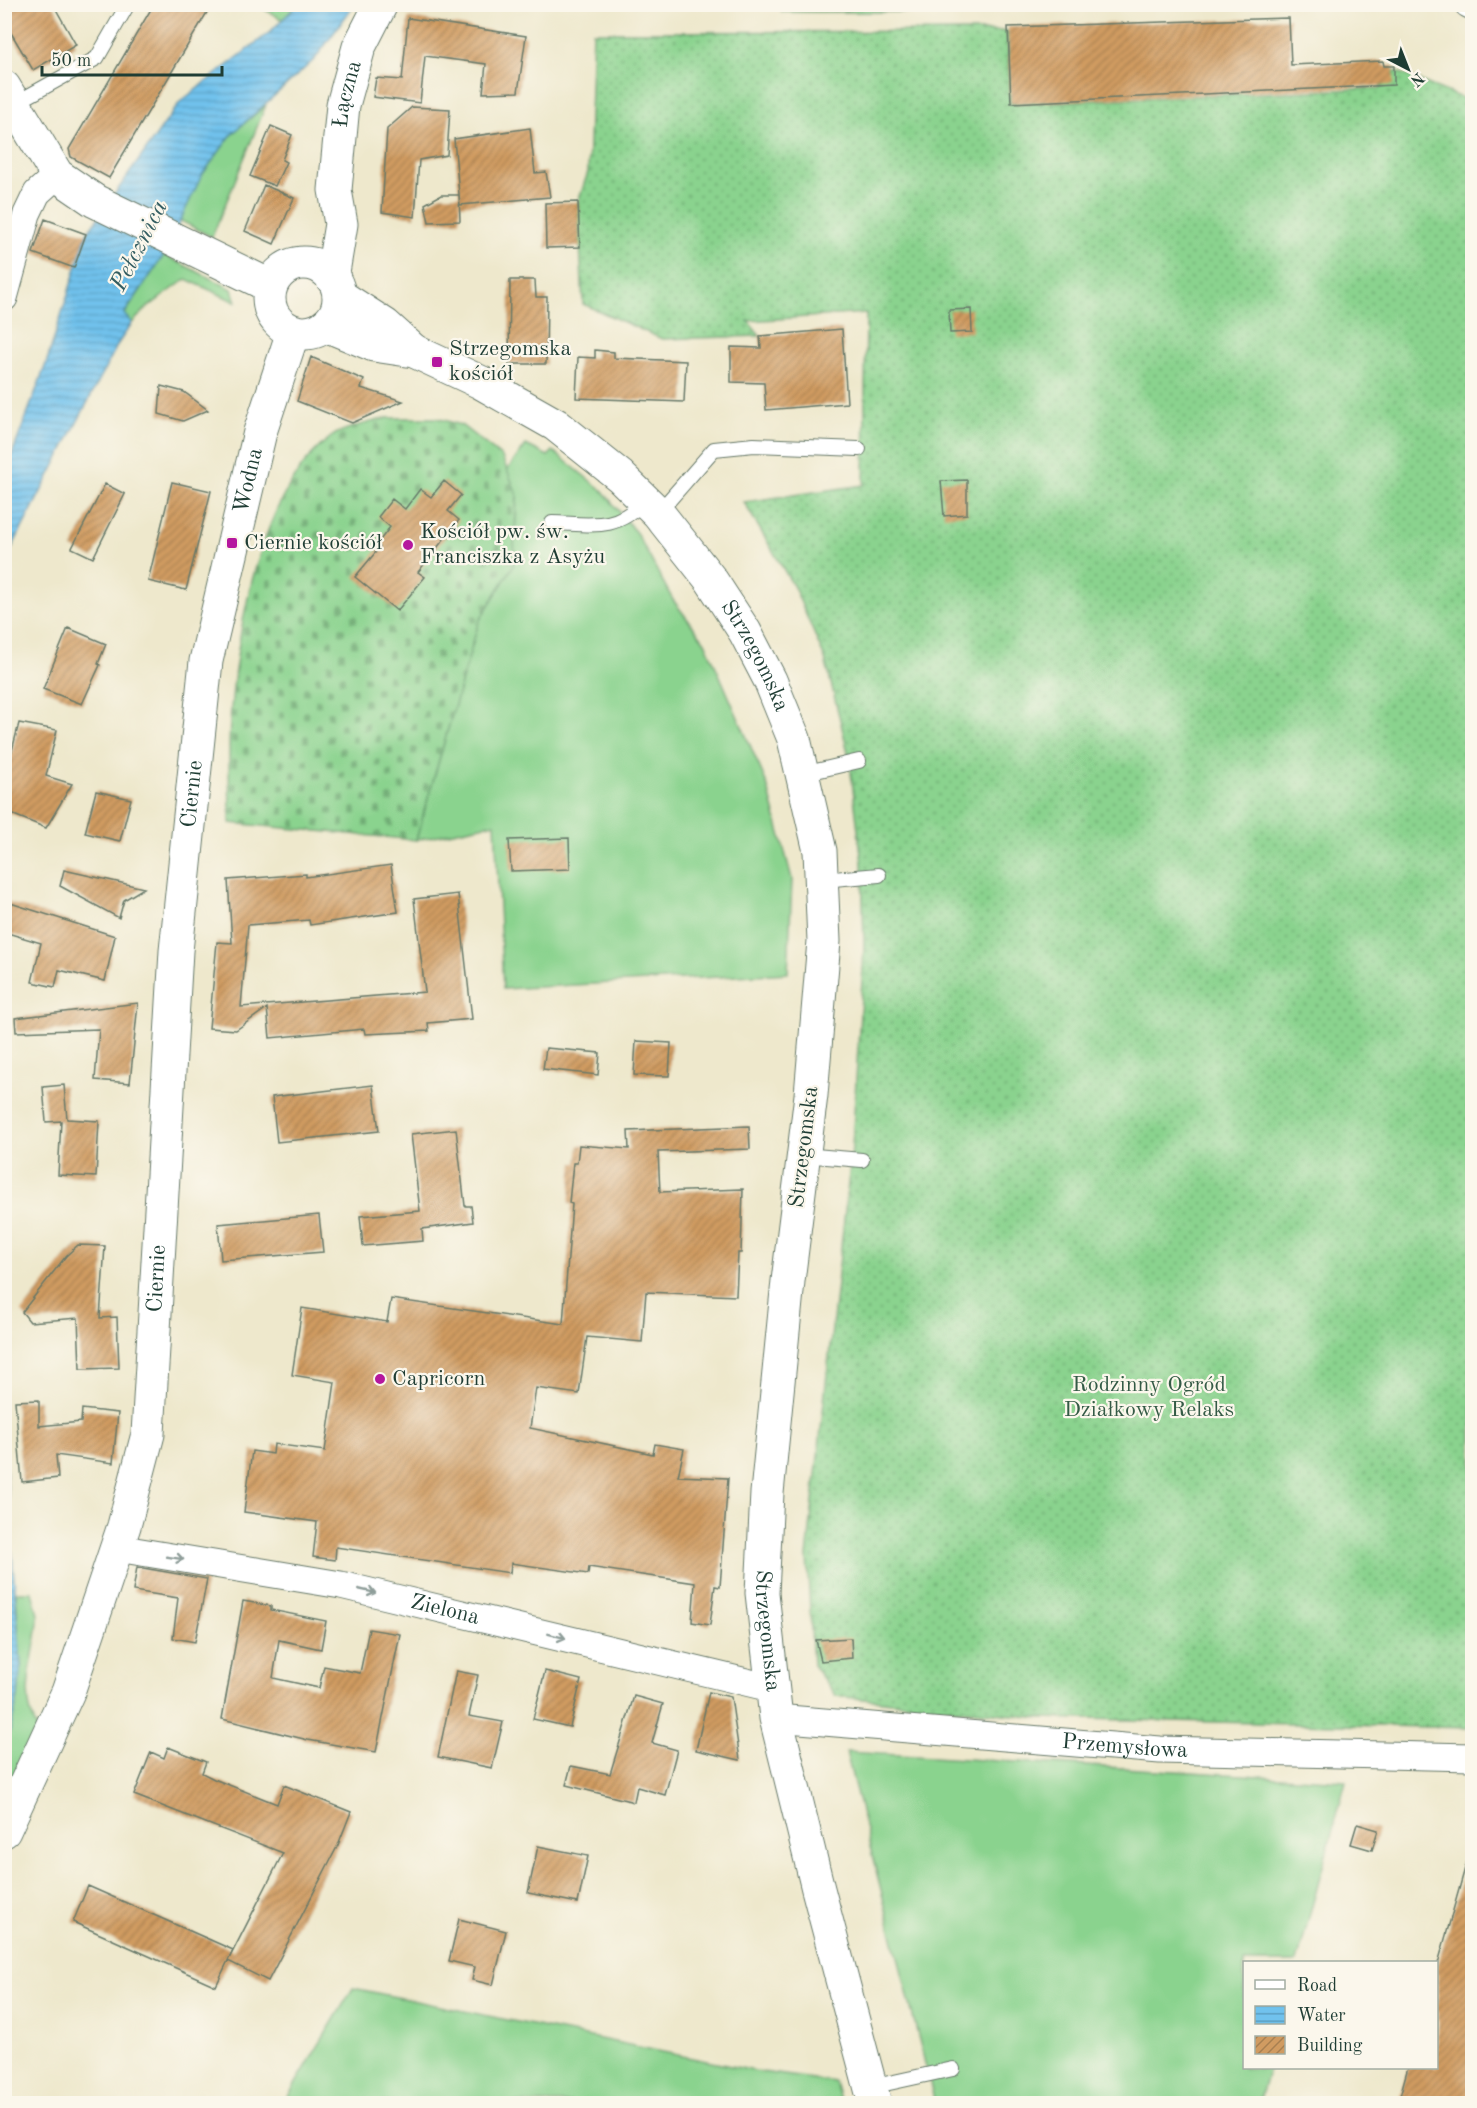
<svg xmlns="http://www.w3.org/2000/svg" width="1477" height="2108" viewBox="0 0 1477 2108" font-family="'Old Standard TT',serif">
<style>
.grass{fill:#8ad38e;stroke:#548861;stroke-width:1.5}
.cemetery{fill:url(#cemetery-stones);stroke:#548861;stroke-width:1.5}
.garden{fill:url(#garden-dots);stroke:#548861;stroke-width:1.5}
.water{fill:url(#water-rules);stroke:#488090;stroke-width:1.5}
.building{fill:url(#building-hatch)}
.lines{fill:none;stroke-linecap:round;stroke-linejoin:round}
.lane-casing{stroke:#677969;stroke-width:16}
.street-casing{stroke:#677969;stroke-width:29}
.secondary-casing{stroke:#677969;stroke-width:35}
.lane{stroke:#fff;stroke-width:14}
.street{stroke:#fff;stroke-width:27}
.secondary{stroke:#fff;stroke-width:33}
.oneway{stroke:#8f9e9a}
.poi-dot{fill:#b5179e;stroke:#fbf7ec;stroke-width:2}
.labels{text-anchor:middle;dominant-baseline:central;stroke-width:4.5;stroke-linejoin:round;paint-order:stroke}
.street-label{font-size:22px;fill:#1f3d34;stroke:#fbf7ec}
.poi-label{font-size:22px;fill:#1f3d34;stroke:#fbf7ec;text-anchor:start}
.park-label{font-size:22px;fill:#345b46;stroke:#fbf7ec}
.water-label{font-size:24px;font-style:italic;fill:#345e62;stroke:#fbf7ec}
</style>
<defs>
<pattern id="cemetery-stones" width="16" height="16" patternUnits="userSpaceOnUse" patternTransform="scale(1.5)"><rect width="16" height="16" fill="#8ad38e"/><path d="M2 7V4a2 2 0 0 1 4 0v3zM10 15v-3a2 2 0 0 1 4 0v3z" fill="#70ac75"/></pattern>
<pattern id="garden-dots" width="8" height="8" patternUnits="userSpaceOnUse" patternTransform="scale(1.5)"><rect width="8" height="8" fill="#8ad38e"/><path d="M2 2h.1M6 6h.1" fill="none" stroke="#70ac75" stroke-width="1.8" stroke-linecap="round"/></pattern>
<pattern id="water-rules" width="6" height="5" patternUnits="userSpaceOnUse" patternTransform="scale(1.5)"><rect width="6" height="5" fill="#71c2ed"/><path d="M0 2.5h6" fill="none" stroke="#5c9fc1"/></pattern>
<pattern id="building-hatch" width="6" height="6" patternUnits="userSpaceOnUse" patternTransform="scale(1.5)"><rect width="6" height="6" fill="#d09b61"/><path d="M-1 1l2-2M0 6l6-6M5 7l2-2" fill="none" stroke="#a88051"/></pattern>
</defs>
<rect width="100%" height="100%" fill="#fbf7ec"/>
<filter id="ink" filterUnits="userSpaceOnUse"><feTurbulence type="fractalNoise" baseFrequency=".0167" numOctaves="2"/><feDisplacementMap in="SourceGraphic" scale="12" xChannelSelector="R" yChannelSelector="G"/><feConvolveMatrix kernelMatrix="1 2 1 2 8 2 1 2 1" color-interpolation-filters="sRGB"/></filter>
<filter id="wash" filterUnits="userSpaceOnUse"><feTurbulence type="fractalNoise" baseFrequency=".008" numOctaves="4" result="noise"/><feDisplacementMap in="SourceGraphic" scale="24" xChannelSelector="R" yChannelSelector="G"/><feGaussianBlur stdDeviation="1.35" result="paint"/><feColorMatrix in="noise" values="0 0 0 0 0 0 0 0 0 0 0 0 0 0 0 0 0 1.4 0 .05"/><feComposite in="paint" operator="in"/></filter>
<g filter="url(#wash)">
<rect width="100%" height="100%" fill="#eee8cc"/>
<path class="grass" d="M257,5h40l-14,15z
M266,105l-54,132 -33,-17 23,-45 30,-41z
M164,255l68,34 4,13 -50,-23 -39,29 -15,15 -8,-8z
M526,445l22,11 5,-5 50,40 34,43 36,66 32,42 62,142 25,95 -4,94 -285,16 -8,-166 -79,17 63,-219 34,-55 4,-71 -10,-25z
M16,1592h16c2,9 7,19 6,28 -2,38 -21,73 0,110l-33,74v-52l13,-55 3,-31z
M846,1752l500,29 -49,181h-53v106h25l-10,35h-324z
M353,1988l402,83 80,11 6,21h-557z"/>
<path class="cemetery" d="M387,418h50l24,7 41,32 15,38 -4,71 -34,55 -63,219 -186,-17c0,-38 -3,-77 1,-114 7,-82 30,-220 100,-272 11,-9 41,-15 56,-19z"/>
<path class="garden" d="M783,4h179v1l-1,7h-180z
M1007,31l3,73 371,-16v-23l91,37v1626l-431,-10 -205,-22 -23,-31 -6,-109 45,-409 12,-200 -2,-84 -13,-107 -24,-97 -31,-72 -50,-85 120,-17 2,-172 -118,8 12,15 -98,3 -79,-35 -5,-102 10,-30 5,-140z"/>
<path class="water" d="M297,5h57l-39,54 -83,75 -30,41 -38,80 -40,59 8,9 -13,19 -114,219v-88l41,-109 41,-131 93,-131 90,-70z
M5,1462l16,204 -3,31 -13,55z"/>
<g id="blocks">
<path class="building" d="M4,4h49l23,41 -43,25 -29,-49z
M154,4h58l-103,174 -38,-21 -2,-8z
M408,18l118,18 -8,56 -35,1 3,-29 -61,-8 -5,47 -47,-6 3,-19 26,2z
M1289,18l2,47 92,-4 1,5h10v19l-383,18 -3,-76z
M412,107l38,2 -3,46 -28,5 -4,57 -33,-5 5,-83z
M271,126l21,9 -10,25 4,2 -11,24 -25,-10z
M530,128l5,45 11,-1 4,25 -90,8 -6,-66z
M264,185l30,13 -20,46 -29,-13z
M441,195h18l1,26 -31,1 -4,-18z
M578,202l2,45 -34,1 -1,-45z
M45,219l41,15 -12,34 -41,-15z
M510,280h25l1,17h11l-1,67h-37z
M971,309l1,23 -22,1 -1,-23z
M842,329l5,74 -81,7 -2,-27 -33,-1v-35l30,1 -1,-12z
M595,350l19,2v6l72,3 -2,41 -108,-4 2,-41 17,1z
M311,357l53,23 -3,8 42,13 -51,22 -55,-22z
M161,386l23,6 24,18 -25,11 -24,-7z
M967,480v34l-23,2 -3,-35z
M444,481l17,14 -13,16 11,9 -41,52 7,5 -28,34 -42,-34 25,-30 -3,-3 13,-17 -12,-10 14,-18 13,10 15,-20 11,8z
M172,482l39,9 -25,99 -38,-9z
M105,484l20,10 -32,64 -21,-10z
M68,628l38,16 -8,20 2,1 -18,39 -39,-15z
M19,723l38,7 -11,46 26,8 -26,44 -42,-17v-29z
M96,791l35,8 -11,42 -35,-8z
M569,838l1,31 -59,2 -2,-31z
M391,865l7,47 -88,13 -1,-5 -61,5 -7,82 184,-15 -11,-93 44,-5 14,125 -44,4 1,8 -64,3 -1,-5 -94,9 -3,-30 -31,22 -27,-2 8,-86 15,1 -4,-63 78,-6v3z
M64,870l80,18 -20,12 -5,18 -59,-32z
M4,901l111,35 -10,45 -46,-11 -4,17 -23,-5 9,-39 -37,-11z
M138,1003l-8,80 -35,-3 4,-51 -83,3 -1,-14z
M636,1041l35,2 -2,33 -35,-1z
M546,1048l54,5 -2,22 -55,-6z
M64,1085l3,34 32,2 -3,56 -38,-2 3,-54 -15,1 -3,-35z
M373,1085l6,46 -102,11 -5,-45z
M749,1126l1,23 -92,3 2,40 83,-3 -2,64h-3l-2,43 -90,-4 -4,50 -55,-5 -8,57 -43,-6 -6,40 123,26 2,-10 29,5 -6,27 50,2 -8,109 -5,-1 -5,39 -18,-3 3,-39 -106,-16 -1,7 -77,-11 -1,10 -174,-26 -1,13 -22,-3 4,-35 -73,-10 8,-61 21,3 1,-10 51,7 10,-69 -43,-7 10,-67 85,14 4,-23 172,25 9,-120 -3,-1 4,-40h4l2,-18 50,4 -1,-18z
M456,1129l9,77h6l2,16 -51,7 1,12 -60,5 -3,-30 60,-5 -9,-77z
M319,1215l4,37 -102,8 -3,-36z
M78,1245l27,1 -5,72 17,-1 2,51 -39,1 -2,-51 -48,4 -8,-10 44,-56z
M39,1400v26l42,-4 1,-13 36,4 -5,50 -57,-8 2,23 -36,4 -7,-81z
M137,1567l70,12 -12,63 -22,-4 5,-40 -45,-7z
M243,1601l28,5v4l55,11 -5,28 -42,-9 -6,38 46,10 5,-22 36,7 9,-44 31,5 -24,118 -68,-12 -86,-21z
M851,1638l1,20 -31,3 -5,-21z
M456,1671l22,4 -9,41 34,6 -11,46 -54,-11z
M545,1671l36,9 -11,47 -37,-8z
M709,1692l22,5 9,63 -44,-10z
M634,1696l29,8 -11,39 25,7 -12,45 -28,-8 -3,15 -68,-17 5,-19 39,8z
M168,1747l38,15 -4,11 12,6 63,25 7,-19 67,27 -13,33 -70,136 -40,-20 55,-108 -149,-58 17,-43 13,6z
M1357,1824l21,6 -6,20 -21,-6z
M538,1846l50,10 -10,47 -50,-10z
M1467,1861h6v242h-75l10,-36h29v-100z
M88,1886l145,64 -17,36 -143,-64z
M459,1919l47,12 -13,54 -21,-5 3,-13 -26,-6z"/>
</g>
</g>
<g filter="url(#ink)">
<use href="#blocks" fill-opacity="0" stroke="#677969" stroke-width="1.5"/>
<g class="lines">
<defs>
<path id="lane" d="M14,104l83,-46 31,-54
M658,513l56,-64 40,-4 105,4
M552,523c39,1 64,9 93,-23
M803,774l56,-13
M822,880l57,-5
M803,1155l59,5
M871,2087l82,-18"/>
<g id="street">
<path d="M1468,4l4,2"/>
<path d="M4,298l23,-84 10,-21 20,-18"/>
<path id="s1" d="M117,1548l224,37 430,103"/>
<path id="s2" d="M776,1718l384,32 312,7"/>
</g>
<g id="secondary">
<path d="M4,87l53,88 38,26 175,85"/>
<circle cx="304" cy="298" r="35"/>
<path id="s3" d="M332,278l9,-54 -6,-34 8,-85 16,-58 22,-43"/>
<path d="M340,296l45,29 29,26"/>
<path id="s4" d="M326,325l48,20 40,6 66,31 76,43 64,51 38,37 53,67 34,52 25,48 24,59 26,112 4,90 -13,154 -23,186 -21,212 -5,100 14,125 42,171 57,215"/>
<path id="s5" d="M4,1831l64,-139 56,-166 24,-92 28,-483 30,-290 54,-229 33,-100"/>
</g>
</defs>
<use href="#lane" class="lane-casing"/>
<use href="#street" class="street-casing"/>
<use href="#secondary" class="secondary-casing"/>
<use href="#lane" class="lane"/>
<use href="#street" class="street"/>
<use href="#secondary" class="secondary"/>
</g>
<defs><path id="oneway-shaft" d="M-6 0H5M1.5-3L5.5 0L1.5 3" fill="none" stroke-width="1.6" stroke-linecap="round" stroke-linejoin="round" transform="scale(1.5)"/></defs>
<g class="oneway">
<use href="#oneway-shaft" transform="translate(175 1558) rotate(9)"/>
<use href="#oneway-shaft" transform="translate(367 1591) rotate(13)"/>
<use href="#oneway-shaft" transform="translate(557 1636) rotate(14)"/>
</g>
</g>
<g class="poi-dot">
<rect x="431" y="356" width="12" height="12" rx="3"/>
<rect x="226" y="537" width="12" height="12" rx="3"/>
<circle cx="408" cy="545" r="6"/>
<circle cx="380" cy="1379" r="6"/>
</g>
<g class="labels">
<g class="street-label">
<text stroke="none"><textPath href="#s3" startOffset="186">Łączna</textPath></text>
<text stroke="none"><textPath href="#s5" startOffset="1384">Wodna</textPath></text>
<text stroke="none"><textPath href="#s4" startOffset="561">Strzegomska</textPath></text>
<text stroke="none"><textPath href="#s5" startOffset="1065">Ciernie</textPath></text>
<text transform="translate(804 1147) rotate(-83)">Strzegomska</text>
<text stroke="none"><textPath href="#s5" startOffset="579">Ciernie</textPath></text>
<text stroke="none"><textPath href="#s1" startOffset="334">Zielona</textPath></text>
<text stroke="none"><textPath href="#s4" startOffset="1551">Strzegomska</textPath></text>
<text stroke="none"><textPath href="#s2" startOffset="350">Przemysłowa</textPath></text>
</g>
<g class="poi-label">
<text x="449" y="349">Strzegomska<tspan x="449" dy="25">kościół</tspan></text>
<text x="420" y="532">Kościół pw. św.<tspan x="420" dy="25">Franciszka z Asyżu</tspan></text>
<text x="244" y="543">Ciernie kościół</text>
<text x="392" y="1379">Capricorn</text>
</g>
<g class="park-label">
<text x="1149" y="1385">Rodzinny Ogród<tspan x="1149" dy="25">Działkowy Relaks</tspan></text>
</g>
<g class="water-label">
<text transform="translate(140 246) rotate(-63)">Pełcznica</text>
</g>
</g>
<rect width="1477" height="2108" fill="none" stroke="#fbf7ec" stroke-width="24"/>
<rect x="1243" y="1961" width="195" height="108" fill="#fbf7ec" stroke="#a3ada2" stroke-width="1.5"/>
<rect x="1255" y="1980" width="30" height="9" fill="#ffffff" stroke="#a3ada2" stroke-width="1.5"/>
<text x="1297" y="1991" font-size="18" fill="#1f3d34">Road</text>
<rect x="1255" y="2006" width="30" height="18" fill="url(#water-rules)" stroke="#a3ada2" stroke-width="1.5"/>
<text x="1297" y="2021" font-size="18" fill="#1f3d34">Water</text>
<rect x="1255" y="2036" width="30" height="18" fill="url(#building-hatch)" stroke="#a3ada2" stroke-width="1.5"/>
<text x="1297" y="2051" font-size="18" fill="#1f3d34">Building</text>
<g transform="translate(1408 69) rotate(138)" stroke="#fbf7ec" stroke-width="4.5" paint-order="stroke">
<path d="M0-4.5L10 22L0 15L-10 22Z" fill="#1f3d34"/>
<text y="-9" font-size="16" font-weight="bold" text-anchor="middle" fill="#1f3d34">N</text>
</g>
<path d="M42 66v9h180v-9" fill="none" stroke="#1f3d34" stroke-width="3"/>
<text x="51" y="66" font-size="18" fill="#1f3d34" stroke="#fbf7ec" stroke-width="4.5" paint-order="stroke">50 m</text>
</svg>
